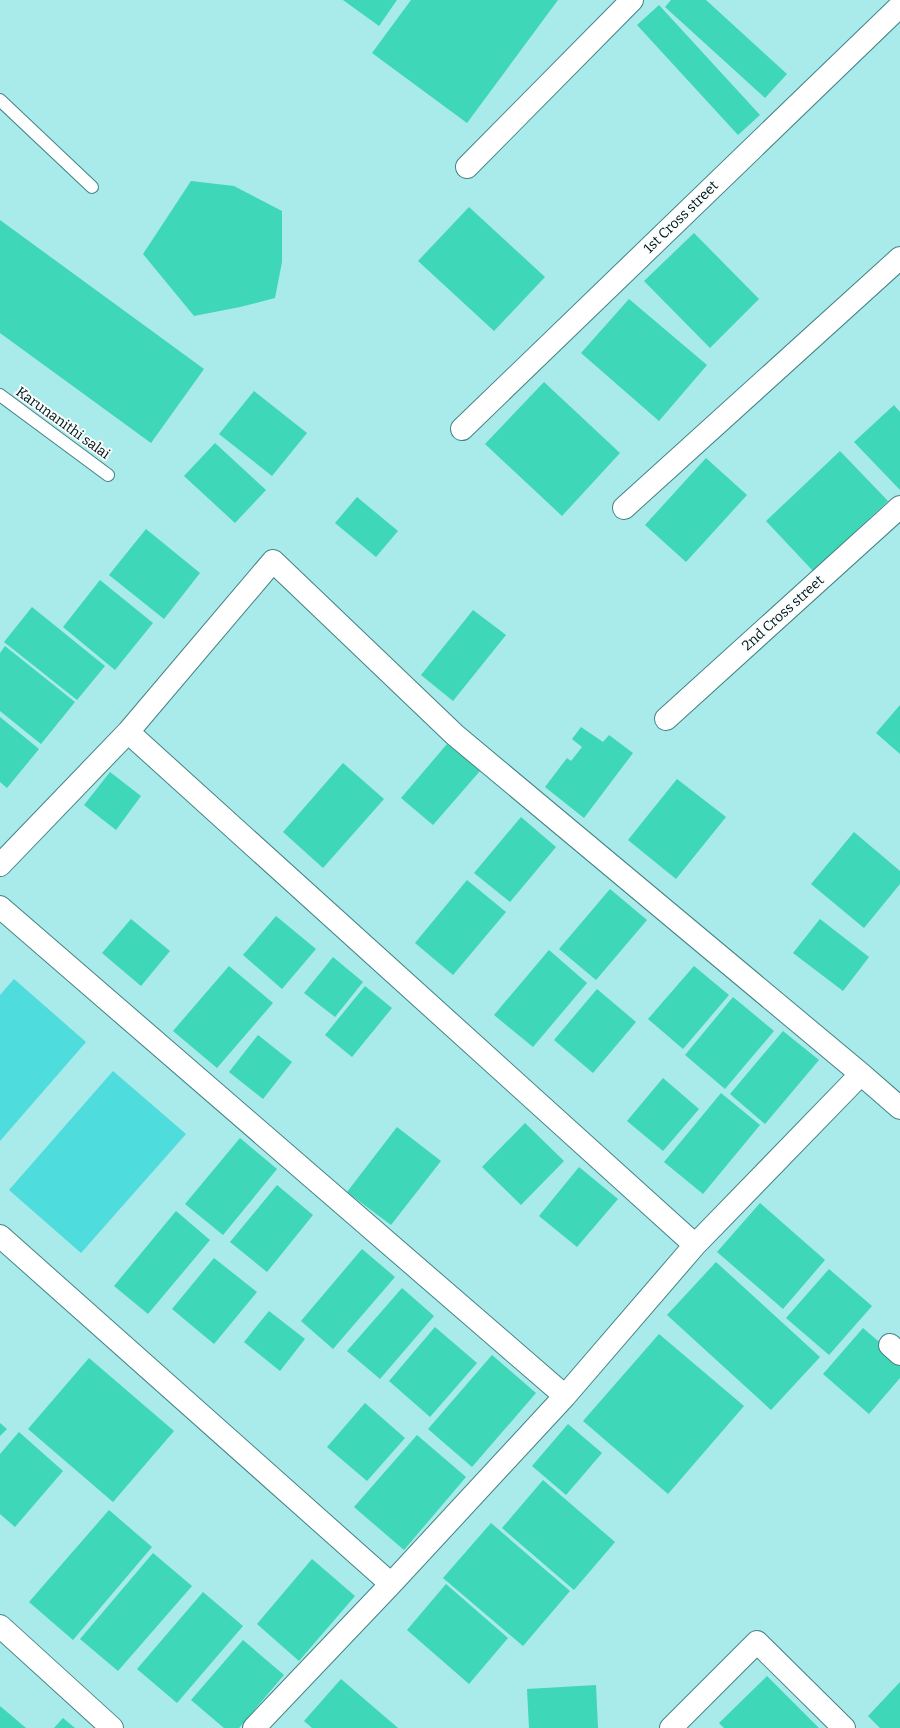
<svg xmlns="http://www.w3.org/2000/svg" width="900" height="1728" viewBox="0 0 900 1728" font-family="Bitter,serif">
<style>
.green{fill:#4fdcdd}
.building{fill:#3ed7b8}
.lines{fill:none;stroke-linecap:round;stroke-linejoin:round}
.service-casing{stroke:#438383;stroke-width:14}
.minor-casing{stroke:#438383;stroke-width:24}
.service{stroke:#fff;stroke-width:12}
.minor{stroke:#fff;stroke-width:22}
.labels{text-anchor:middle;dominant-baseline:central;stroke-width:4;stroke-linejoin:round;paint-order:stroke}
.street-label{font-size:14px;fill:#000f10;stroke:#f8fefe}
</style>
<rect width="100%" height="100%" fill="#a9eaea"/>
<path class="green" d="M14,979l72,63 -86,99v-146z
M113,1071l73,63 -105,119 -72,-63z"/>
<path class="building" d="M343,0h54l-18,26z
M411,0h147l-91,123 -95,-70z
M671,0h35l81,74 -22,24 -100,-91z
M659,5l101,110 -22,20 -101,-110z
M191,181l43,5 48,25v51l-7,36 -35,9 -46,9 -51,-62z
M469,207l76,70 -51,54 -76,-70z
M0,220l204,149 -53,74 -151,-110z
M694,233l65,66 -49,49 -66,-67z
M629,299l78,66 -48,56 -78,-68z
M544,382l76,71 -58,63 -77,-72z
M254,391l53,42 -35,43 -53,-42z
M894,405l6,7v78l-46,-48z
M215,443l51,47 -31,33 -51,-47z
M840,451l48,50 -75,70 -47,-50z
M706,458l41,37 -61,67 -41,-37z
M357,497l41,34 -22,26 -41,-34z
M146,529l54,44 -36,46 -55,-44z
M100,580l53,43 -38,47 -52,-43z
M32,607l73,59 -28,34 -73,-58z
M473,610l33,25 -53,66 -32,-26z
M5,646l70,56 -34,42 -41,-33v-58z
M900,705v49l-24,-21z
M0,717l39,32 -32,39 -7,-6z
M581,727l22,15 6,-7 24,18 -49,65 -39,-31 22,-29 4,3 11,-14 -10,-8z
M447,744l33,27 -47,54 -32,-27z
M343,763l41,36 -61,69 -40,-36z
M110,772l31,24 -25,34 -32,-25z
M677,779l49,38 -50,62 -48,-39z
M521,817l35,30 -46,55 -36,-29z
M854,832l46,39v13l-36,44 -53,-44z
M467,880l39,32 -53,63 -38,-32z
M610,889l37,31 -51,60 -37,-31z
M276,916l40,33 -34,40 -39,-34z
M131,919l39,32 -29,35 -39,-33z
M820,919l49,38 -26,34 -50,-38z
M549,950l38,33 -54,64 -39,-32z
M333,957l30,25 -28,35 -31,-24z
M229,966l44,37 -56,65 -44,-37z
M694,966l35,29 -46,54 -35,-30z
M365,986l27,22 -40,49 -27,-22z
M597,989l39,33 -43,51 -39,-33z
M733,997l41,34 -49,58 -40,-34z
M783,1031l36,29 -54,64 -35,-30z
M258,1035l34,27 -29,37 -34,-27z
M663,1078l36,31 -36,42 -36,-30z
M721,1093l39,32 -57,69 -39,-32z
M525,1123l39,38 -43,44 -39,-38z
M397,1127l44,34 -50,64 -44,-33z
M240,1138l37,31 -54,66 -38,-31z
M579,1167l39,32 -41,48 -38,-31z
M277,1185l36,30 -46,57 -37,-30z
M760,1203l65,57 -42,49 -66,-57z
M176,1211l34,29 -62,74 -34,-28z
M362,1249l33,28 -62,72 -32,-28z
M214,1258l43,34 -43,52 -42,-35z
M716,1262l104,95 -49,53 -104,-95z
M829,1269l43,37 -43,49 -43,-37z
M402,1288l32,28 -54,63 -33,-28z
M269,1311l36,28 -25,32 -36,-29z
M435,1327l42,36 -47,54 -41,-36z
M863,1328l37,32v18l-31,36 -46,-40z
M659,1334l85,72 -76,88 -85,-73z
M492,1355l44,38 -64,74 -44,-38z
M89,1358l85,73 -61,71 -85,-73z
M365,1403l40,35 -38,43 -40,-34z
M0,1423l7,6 -7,7z
M568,1424l34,29 -36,42 -34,-29z
M19,1432l44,39 -48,56 -15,-13v-60z
M417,1435l49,42 -62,73 -50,-43z
M543,1480l72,62 -41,48 -72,-62z
M109,1510l43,37 -79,93 -44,-38z
M491,1523l79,68 -47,55 -80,-68z
M153,1553l39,33 -74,85 -38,-32z
M312,1559l43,37 -56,65 -42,-37z
M446,1584l62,54 -39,46 -62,-54z
M203,1592l40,34 -66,77 -40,-34z
M243,1640l41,35 -45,53h-15l-33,-28z
M767,1676l52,52h-95l-5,-5z
M341,1679l57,49h-86l-8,-7z
M900,1682v46h-20l-12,-12z
M596,1685l2,43h-69l-2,-39z
M0,1706l26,22h-26z
M63,1718l12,10h-21z"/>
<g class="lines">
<defs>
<path id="service" d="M0,100l92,87
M0,395l108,80"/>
<path id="minor" d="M467,167l165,-167
M462,429l438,-423
M624,508l276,-250
M666,719l234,-212
M128,732l567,513
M0,865l128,-133 145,-171 182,174 406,339 39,34
M0,907l565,489
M0,1236l391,348
M890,1345l10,9
M0,1626l112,102
M254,1728l137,-144 174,-188 130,-151 166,-171
M671,1728l86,-86 87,86"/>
</defs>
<use href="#service" class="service-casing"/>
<use href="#minor" class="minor-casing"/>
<use href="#service" class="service"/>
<use href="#minor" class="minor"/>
</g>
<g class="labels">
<g class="street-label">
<text transform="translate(681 217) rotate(-44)">1st Cross street</text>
<text transform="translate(63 423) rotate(36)">Karunanithi salai</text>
<text transform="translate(783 613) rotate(-42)">2nd Cross street</text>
</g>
</g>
</svg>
